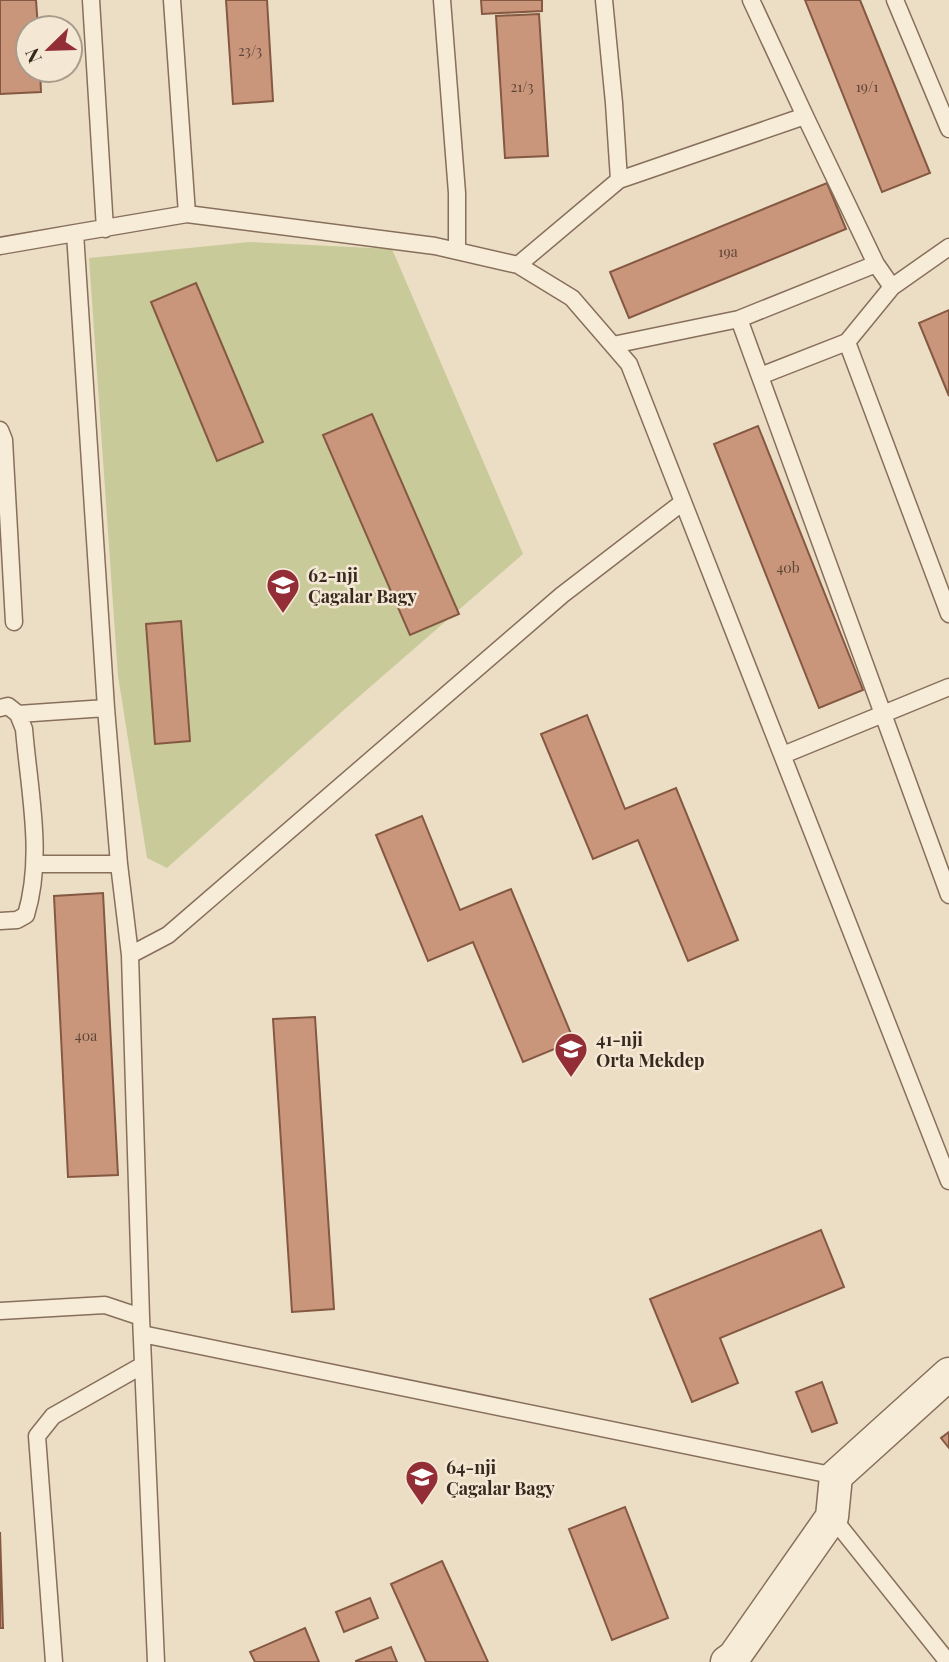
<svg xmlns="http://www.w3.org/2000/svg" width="949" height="1662" viewBox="0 0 949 1662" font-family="'Playfair Display',serif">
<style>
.green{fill:#c8ca99}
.building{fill:#c9967c;stroke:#855842;stroke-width:2}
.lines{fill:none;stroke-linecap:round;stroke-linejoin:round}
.lane-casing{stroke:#876f5c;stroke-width:19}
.street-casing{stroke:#876f5c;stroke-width:35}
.lane{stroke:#f7ecd8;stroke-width:16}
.street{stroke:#f7ecd8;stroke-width:32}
.labels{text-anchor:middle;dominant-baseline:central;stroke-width:5;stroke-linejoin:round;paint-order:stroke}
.number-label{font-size:14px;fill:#5c4436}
.poi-label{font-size:18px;font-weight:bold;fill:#37291f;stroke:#f4e8d4;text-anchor:start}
</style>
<rect width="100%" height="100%" fill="#ecdec5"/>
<path class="green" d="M249,242l143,7 131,305 -177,154 -179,160 -20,-10 -29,-182 -29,-418z"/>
<path class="building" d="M0,0h36l2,28h-10v42h12l1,22 -41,2z
M226,0h41l6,101 -40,3z
M481,0h61v11l-60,3z
M481,0h61v11l-60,3z
M805,0h55l70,173 -48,19z
M539,14l9,142 -43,2 -9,-142z
M827,183l19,46 -217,89 -19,-46z
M196,283l67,159 -46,19 -66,-159z
M949,310v86l-30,-73z
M372,414l87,200 -49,21 -87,-200z
M758,426l105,264 -44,18 -105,-264z
M181,621l9,120 -35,3 -9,-120z
M587,715l38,94 51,-21 62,152 -50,21 -50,-121 -45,19 -52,-125z
M422,816l38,94 51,-21 63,152 -51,21 -50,-120 -45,19 -52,-126z
M103,893l15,282 -50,2 -14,-281z
M315,1017l19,292 -42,3 -19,-293z
M821,1230l23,57 -124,51 18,45 -46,19 -42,-103z
M822,1382l15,41 -25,9 -16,-40z
M949,1432v16l-8,-10z
M625,1507l43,111 -56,22 -43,-111z
M0,1532l3,96h-3z
M442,1561l46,101h-62l-35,-78z
M370,1598l8,20 -34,14 -8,-20z
M305,1628l14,34h-64l-5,-10z
M391,1647l6,15h-41v-1z"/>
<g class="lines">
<defs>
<path id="lane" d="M91,0l14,229
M172,0l15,214 248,32 83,19 54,33 57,66 320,817
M442,0l15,193v58
M895,0l54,129
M805,116l71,148
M619,180l186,-64 -54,-116
M0,246l75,-13
M518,265l101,-85 -5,-77 -10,-103
M739,319l210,576
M847,342l102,272
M613,345l126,-26 137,-55 16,23
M760,376l87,-34 45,-55 57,-40
M0,430l4,10 10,182
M0,708l8,-2 10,8 6,15c5,61 20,127 2,186l-9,5 -17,1
M18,714l88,-6
M783,755l166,-68
M35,864h84
M130,955l38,-20 394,-340 121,-93
M0,1311l105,-6 36,12
M142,1334l694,142
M832,1517l116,145
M54,1662l-17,-226 16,-20 90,-51
M156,1662l-15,-345 -11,-362 -11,-91 -13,-156 -31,-475 112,-19"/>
<path id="street" d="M727,1662l7,-5 98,-140 4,-41 113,-102"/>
</defs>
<use href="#lane" class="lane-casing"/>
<use href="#street" class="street-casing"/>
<use href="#lane" class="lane"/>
<use href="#street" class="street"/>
</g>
<defs>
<symbol id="school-pin" viewBox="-11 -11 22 30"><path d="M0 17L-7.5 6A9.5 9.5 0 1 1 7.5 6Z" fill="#932e36" stroke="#f4e8d4"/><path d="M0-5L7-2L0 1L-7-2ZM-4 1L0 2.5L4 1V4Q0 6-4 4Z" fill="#fff"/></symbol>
</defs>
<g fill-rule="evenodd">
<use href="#school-pin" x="264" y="566" width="38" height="52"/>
<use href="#school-pin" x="552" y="1030" width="38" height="52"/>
<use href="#school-pin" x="403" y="1458" width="38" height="52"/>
</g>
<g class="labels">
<g class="number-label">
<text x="250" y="50">23/3</text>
<text x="522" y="86">21/3</text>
<text x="867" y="86">19/1</text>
<text x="728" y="251">19a</text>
<text x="788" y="567">40b</text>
<text x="86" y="1035">40a</text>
</g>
<g class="poi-label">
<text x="308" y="575">62-nji<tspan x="308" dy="21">Çagalar Bagy</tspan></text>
<text x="596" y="1039">41-nji<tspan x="596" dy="21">Orta Mekdep</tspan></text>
<text x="446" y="1467">64-nji<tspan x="446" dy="21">Çagalar Bagy</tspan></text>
</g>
</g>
<g transform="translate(49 49) rotate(247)"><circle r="33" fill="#f4e8d4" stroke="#a89c8c" stroke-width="2"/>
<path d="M0-5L12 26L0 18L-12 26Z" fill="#932e36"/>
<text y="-10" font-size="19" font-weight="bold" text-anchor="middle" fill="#37291f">N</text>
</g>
</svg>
